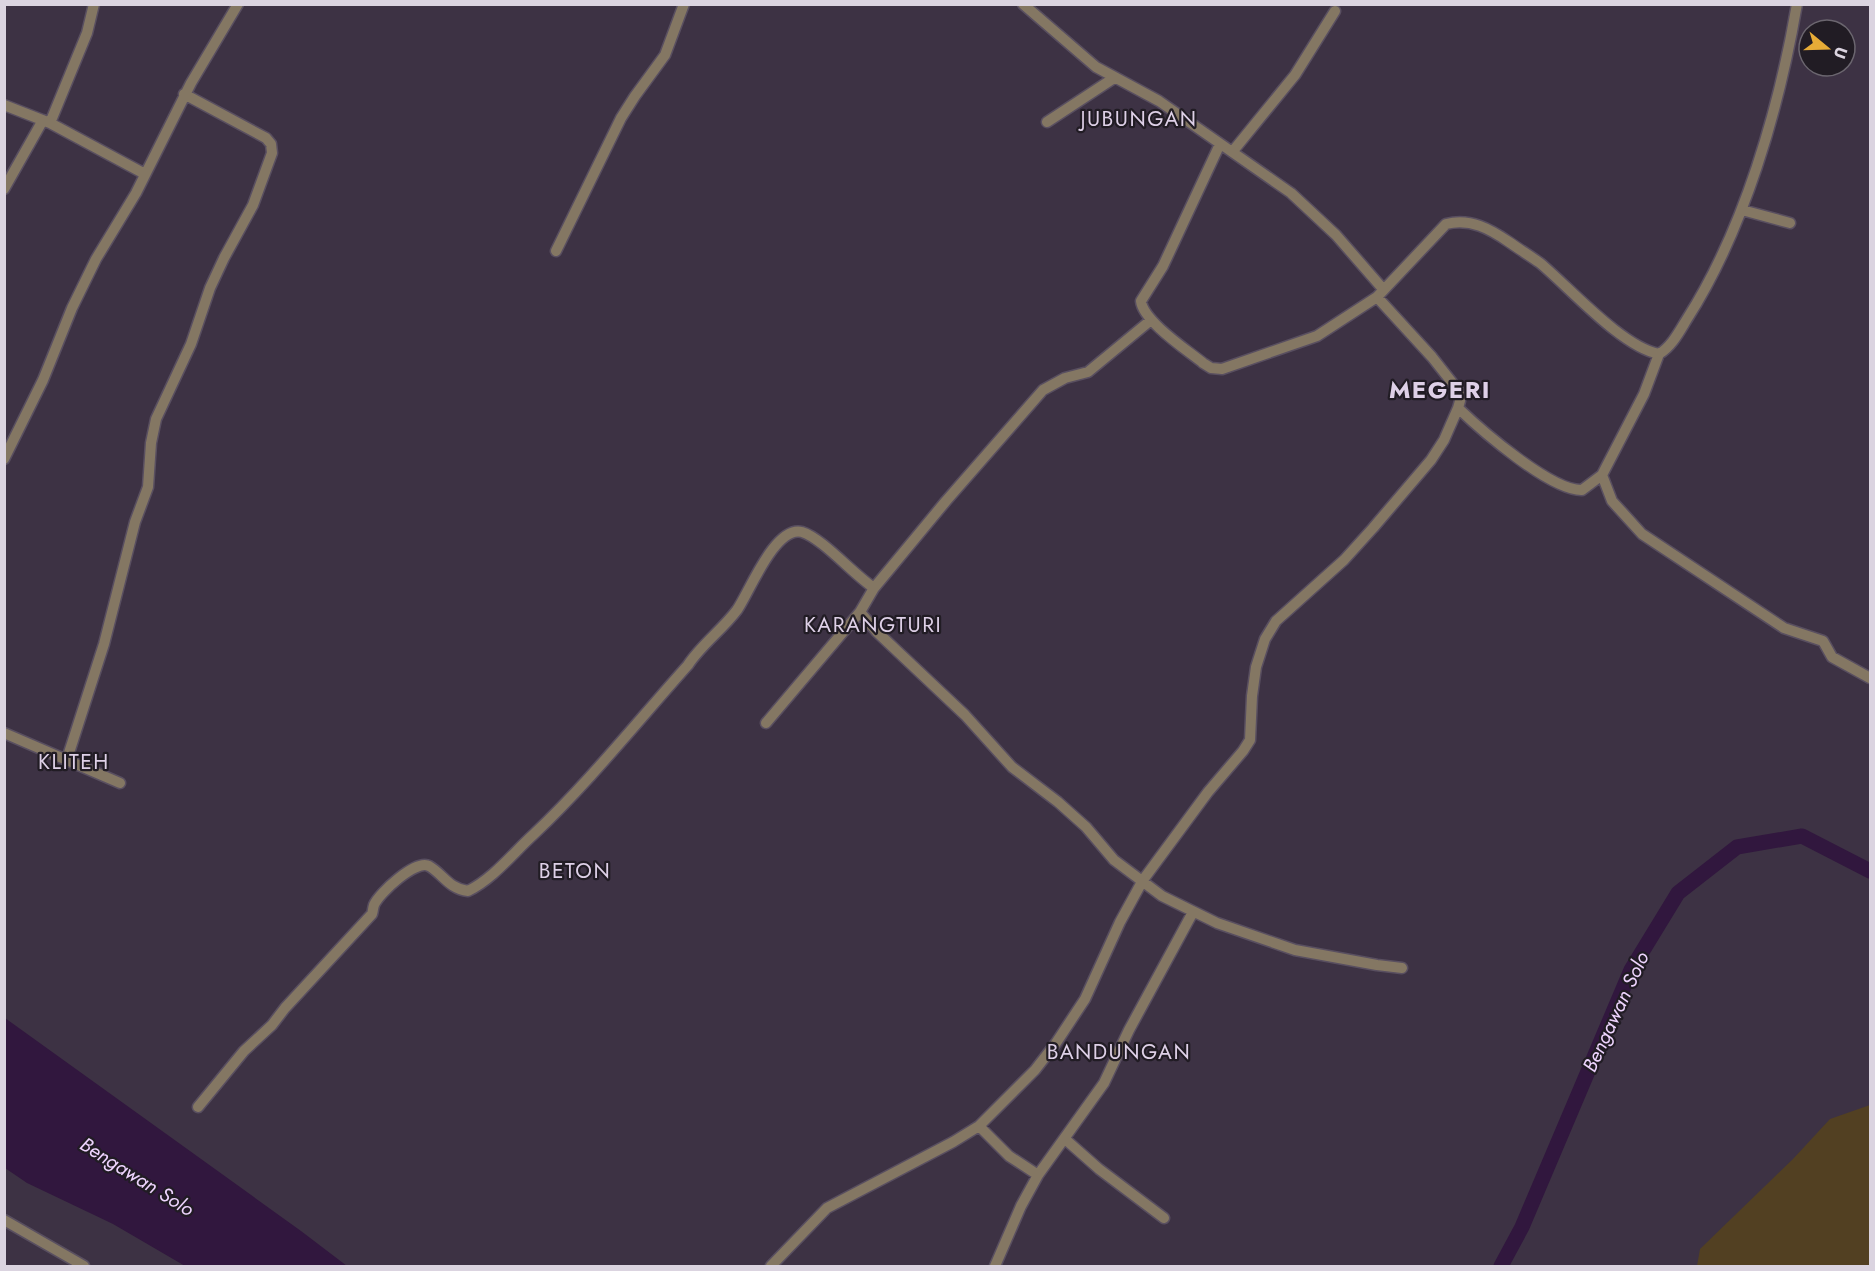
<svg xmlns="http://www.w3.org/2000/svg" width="1875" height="1271" viewBox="0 0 1875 1271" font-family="Jost,sans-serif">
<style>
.green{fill:#524022}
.water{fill:#31173e}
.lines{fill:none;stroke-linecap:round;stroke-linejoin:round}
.river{stroke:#31173e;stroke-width:15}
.minor-casing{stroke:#594f60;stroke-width:13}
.minor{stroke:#847763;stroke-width:10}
.labels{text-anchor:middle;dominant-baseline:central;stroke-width:4.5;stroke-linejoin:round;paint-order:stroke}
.water-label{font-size:20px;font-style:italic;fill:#eed4fe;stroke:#211c24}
.quarter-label{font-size:21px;letter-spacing:1.5px;fill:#ded0e7;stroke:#211c24}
.district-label{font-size:24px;font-weight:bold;letter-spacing:1.5px;fill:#ded0e7;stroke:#211c24}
</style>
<rect width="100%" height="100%" fill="#3d3244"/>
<path class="green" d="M1870,1105v161h-173l3,-17 93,-90 37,-40z"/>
<path class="water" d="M5,1018l296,213 46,35h-162l-72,-42 -86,-41 -22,-15z"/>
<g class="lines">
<path class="river" d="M1501,1266l21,-39 109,-257 47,-77 59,-46 65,-11 68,35"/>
<defs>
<path id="minor" d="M1023,4l73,63 63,34 132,92 45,42 47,54
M4,105l46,18 95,51
M1047,122l67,-44
M50,123l37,-90 7,-29
M1220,144l-57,122 -22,35c2,20 46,49 62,62l8,5 11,1 95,-33 60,-39 69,-73c25,-6 44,5 63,18 10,7 21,14 31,21 30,25 82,84 119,91 13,-8 20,-22 28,-35 57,-89 92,-210 110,-315
M1233,151l62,-76 40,-64
M4,189l39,-69
M1742,210l48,13
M556,251l65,-133 14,-22 30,-41 19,-51
M1151,320l-63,52 -23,6 -22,12 -97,111 -72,87 -14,24 17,20 88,83 47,52 46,35 28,25 28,33 48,36 55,27 78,27 82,15 25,3
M1659,354l-15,40 -42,81 10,26 30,33 142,94 39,13 9,16 38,21
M1458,408c23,22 93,83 124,82l20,-15
M4,459l39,-79 29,-72 24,-49 40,-66 55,-110 47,-79
M766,723l94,-111
M4,733l116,50
M67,759l37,-115 31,-122 13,-35 3,-44 5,-24 35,-75 19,-56 14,-30 29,-53 19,-52 -1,-9 -5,-6 -82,-44
M198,1107l46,-56 28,-26 13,-17 87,-94c1,-3 1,-6 2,-9 5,-12 42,-46 55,-39 14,8 20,23 39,25 25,-12 45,-38 66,-57 55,-52 103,-112 154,-169 13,-20 34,-35 49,-55 12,-17 38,-85 65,-78 20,6 52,43 72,56
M979,1126l30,30 29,19 66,-92 25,-53 64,-118
M1065,1139l34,30 65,49
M4,1220l80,46
M771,1266l56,-58 126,-66 26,-16 56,-56 21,-27 29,-44 35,-77 23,-42 65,-88 35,-41 7,-11 2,-44 4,-29 9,-28 11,-18 68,-61 29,-32 58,-68 13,-20 14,-32 2,-7 -2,-11 -26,-33 -55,-60
M995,1266l26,-60 17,-31"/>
</defs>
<use href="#minor" class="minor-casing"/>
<use href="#minor" class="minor"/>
</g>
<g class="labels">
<g class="water-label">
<text transform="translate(1616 1012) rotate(-65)">Bengawan Solo</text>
<text transform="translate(137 1177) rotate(32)">Bengawan Solo</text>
</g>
<g class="quarter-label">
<text x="1139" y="119">JUBUNGAN</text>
<text x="873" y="625">KARANGTURI</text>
<text x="74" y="762">KLITEH</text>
<text x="575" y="871">BETON</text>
<text x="1119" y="1052">BANDUNGAN</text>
</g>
<g class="district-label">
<text x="1440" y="389">MEGERI</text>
</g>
</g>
<rect width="1875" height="1271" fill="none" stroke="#dbd4e0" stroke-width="12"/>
<g transform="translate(1827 48) rotate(109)"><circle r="28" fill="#211c24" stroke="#6b666f" stroke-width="1.5"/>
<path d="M0-4.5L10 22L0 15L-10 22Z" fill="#e7ac37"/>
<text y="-9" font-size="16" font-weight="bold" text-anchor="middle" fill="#dbd4e0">U</text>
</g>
</svg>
